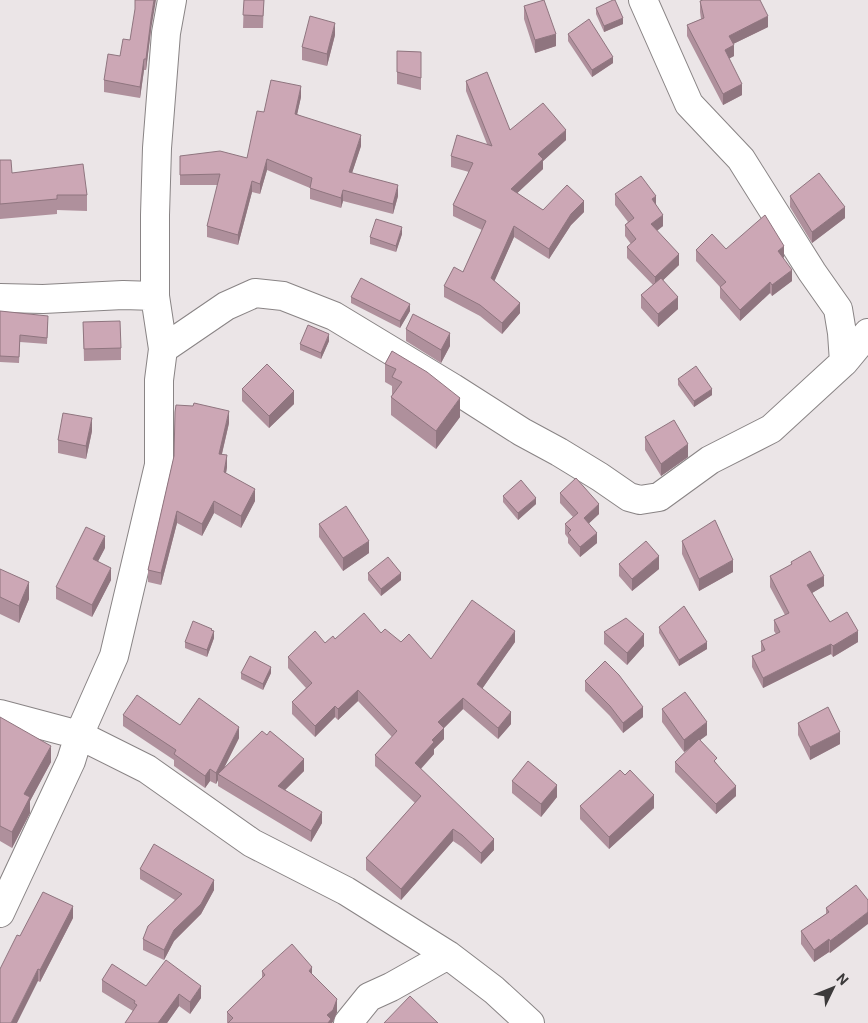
<svg xmlns="http://www.w3.org/2000/svg" width="868" height="1023" viewBox="0 0 868 1023" font-family="Roboto,sans-serif">
<style>
.lines{fill:none;stroke-linecap:round;stroke-linejoin:round}
.minor-casing{stroke:#898485;stroke-width:30}
.minor{stroke:#fff;stroke-width:28}
.wall{fill:#af909c}
.shaded-wall{fill:#8f757f}
.building{fill:#cca7b5;stroke:#8f757f}
</style>
<rect width="100%" height="100%" fill="#ebe5e7"/>
<g class="lines">
<defs>
<path id="minor" d="M643,0l46,104 52,55 71,113 26,37 4,24 2,29
M0,298l43,1 80,-4 32,1
M163,349l63,-43 29,-13 28,3 51,20 119,72 69,44 37,20 41,25 29,20 11,3 19,-3 51,-37 61,-31 73,-67 24,-29
M0,714l79,21 68,34 105,74 94,48 102,64 46,35 36,33
M0,913l71,-152 8,-26 35,-79 45,-191v-85l4,-31 -8,-53v-81l2,-67 9,-115 6,-33
M348,1023l21,-26 22,-10 57,-32"/>
</defs>
<use href="#minor" class="minor-casing"/>
<use href="#minor" class="minor"/>
</g>
<path class="wall" d="M244,0h20l-1,28h-20z
M700,1l68,26 -35,17 1,12 -5,2 13,37 -19,10 -36,-69v-11l14,-6 -1,-7z
M524,6l32,40 -21,7 -11,-34z
M596,8l27,16 -19,8 -8,-18z
M151,30l-5,40h-2l-4,28 -36,-6v-12l16,-24 10,-16z
M568,34l45,29 -21,14 -24,-36z
M335,35l-8,31 -25,-6v-13z
M397,51l24,1v38l-24,-6z
M466,81l44,49 56,10 -23,21v8l-26,24 26,17 41,2 -13,13 -22,34 -35,-22 -20,44 26,32 -18,21 -22,-18 -36,-19v-11l19,-14 19,-42 -29,-14v-11l16,-33 -18,-5v-11l36,-12 -21,-53z
M301,97l-4,17 64,32 -9,27 46,23 -5,18 -50,-13 -2,7 -31,-9v-11l-43,-18 -7,24 -8,-2 -14,53 -31,-8v-11l11,-41h-38v-29l67,2 17,-46z
M0,160l12,13 75,22v16l-30,-1v4l-57,5z
M615,194l41,11 7,21 -6,5 22,34 -16,15 15,29 -20,18 -17,-19v-13l12,-10 -26,-27v-11l4,-3 -6,-8v-11l3,-3 -13,-17z
M790,196l55,22 -33,25 -22,-36z
M402,234l-6,18 -26,-8v-7z
M726,249l58,8 -1,1 9,23 -20,15 -2,-3 -30,28 -20,-23v-11l-24,-26v-11z
M351,297l59,14 -10,17 -49,-25z
M0,311l48,11 -1,22 -27,-2 -1,21 -19,-1z
M83,322l38,26v12l-37,1z
M406,329l44,17 -9,17 -35,-22z
M329,341l-8,18 -21,-9v-6z
M392,351l68,66 -24,32 -45,-34v-18l1,-2v-9l-7,-4v-18z
M678,379l34,16 -18,12 -16,-22z
M242,389l52,15 -25,24 -27,-27z
M229,423l-7,31 5,13 -1,6 29,28 -14,27 -27,-15 -12,23 -25,-13 -16,62 -13,-3v-12l26,-114z
M92,431l-6,28 -28,-6v-13z
M645,437l43,20 -27,19 -16,-26z
M560,493l39,21 -10,9 8,20 -17,14 -12,-14v-5l-3,-4v-10l8,-7 -13,-14z
M503,496l33,8 -18,16 -15,-18z
M319,524l50,29 -26,18 -24,-34z
M682,541l51,31 -34,19 -17,-37z
M105,548l-7,13 13,19 -19,37 -36,-18v-12z
M791,562l33,24 -12,7 18,29 28,20 -25,15 -2,-3 -68,34 -11,-21v-11l9,-4v-11l15,-7 -2,-3v-11l11,-5 -15,-28v-11l21,-11z
M619,564l40,5 -27,22 -13,-15z
M0,569l29,30 -10,24 -19,-9z
M368,573l33,7 -20,16 -13,-16z
M659,627l48,22 -28,17 -20,-33z
M212,630l2,8 -7,19 -22,-9v-6z
M604,632l40,14 -17,19 -23,-21z
M381,633l20,9 30,17 84,-17 -33,47 29,35 -13,15 -35,-30 -19,19v11l-10,10v5l-13,15 73,81 -13,14 -19,-17 -9,-6 -52,59 -35,-30v-12l49,-55 -40,-37v-11l17,-18 -34,-36 -20,19 -3,-3 -20,20 -23,-23v-12l14,-14 -18,-20v-11l47,-18z
M241,673h30l-8,17 -22,-11z
M585,681l58,36 -20,16 -13,-17 -25,-25z
M662,709l45,26 -7,5 17,24 19,32 -20,18 -41,-42v-10l14,-13 -5,3 -22,-30z
M123,715l57,10 59,13 -15,30 80,3 -19,19 37,33 -11,19 -93,-56v-6l-2,4 -6,-3 -5,7 -31,-22v-6l-51,-34z
M0,717l51,45 -21,39v12l-18,35 -12,-7z
M798,723l42,21 -30,16 -12,-25z
M512,781l45,16 -16,20 -29,-24z
M580,806l74,2 -45,41 -29,-30z
M140,869l74,21 -13,24 -27,27 -10,19 -21,-10v-11l32,-39 -35,-21z
M856,885l-26,68 -1,-1 -15,10 -13,-18v-13l25,-17v-6z
M73,918l-33,64 -2,-1 -18,-45z
M262,971l50,3 25,38 -4,10 -106,1v-11l35,-34z
M102,980l44,6 55,12 -11,16 -11,-8 -12,17h-42l8,-12 -31,-19z"/>
<path class="shaded-wall" d="M154,0h2l-5,30 -5,40v-11l5,-40z
M768,16v11l-39,19v-10z
M623,18v6l-19,8v-6z
M335,23v12l-8,31v-12z
M556,34v12l-21,7v-13z
M734,45v11l-9,5v-11z
M613,57v6l-21,14v-7z
M144,59v11l-4,28v-11z
M742,84v11l-19,10v-11z
M301,86v11l-6,27v-10z
M566,130v10l-23,21v8l-32,30v-10l27,-35z
M361,135v11l-12,36v-10z
M267,159v11l-7,24v-10z
M252,181v11l-14,53v-10z
M398,185v11l-5,18v-10z
M343,190v11l-2,7v-10z
M656,196v11l-4,-8z
M584,201v11l-13,13 -22,34v-10l22,-35z
M845,207v11l-33,25v-11z
M663,215v11l-12,9v-11z
M514,226v11l-23,52v-11z
M402,227v7l-6,18v-6z
M784,246v11l-6,5v-11z
M679,254v11l-24,23v-11z
M792,270v11l-20,15v-11z
M770,282v11l-30,28v-11z
M678,297v12l-20,18v-13z
M520,303v10l-18,21v-11z
M410,304v7l-10,17v-7z
M450,333v13l-9,17v-13z
M329,334v7l-8,18v-6z
M712,389v6l-18,12v-6z
M294,391v13l-25,24v-12z
M460,398v19l-24,32v-18z
M229,411v12l-10,43v-12z
M92,418v13l-6,28v-13z
M688,444v13l-27,19v-12z
M227,455v12l-3,17v-12z
M255,489v12l-14,27v-12z
M536,498v6l-18,16v-7z
M214,501v12l-12,23v-12z
M599,504v10l-15,14v-10z
M177,511v12l-16,62v-12z
M597,533v10l-17,14v-10z
M105,536v12l-12,23v-12z
M369,541v12l-26,18v-13z
M659,556v13l-27,22v-12z
M733,560v12l-34,19v-12z
M111,568v12l-19,37v-12z
M401,573v7l-20,16v-7z
M824,576v10l-17,10v-11z
M29,582v17l-10,24v-17z
M214,631v7l-7,19v-7z
M515,631v11l-38,54v-12z
M858,631v11l-25,15v-11z
M644,634v12l-17,19v-12z
M707,642v7l-28,17v-6z
M831,644v10l-68,34v-10z
M271,667v6l-8,17v-6z
M358,690v11l-20,19v-11z
M463,698v11l-19,19v11l-10,10v5l-19,21v-12l23,-41z
M335,706v11l-20,20v-11z
M643,707v10l-20,16v-10z
M511,712v12l-13,15v-11z
M707,722v13l-23,17v-12z
M239,727v11l-19,38 -2,-2v6l-2,4v-11z
M840,732v12l-30,16v-13z
M51,746v16l-21,39v12l-18,35v-16l12,-38z
M304,759v12l-26,26v-11z
M210,769v12l-5,7v-12z
M557,785v12l-16,20v-13z
M736,786v10l-20,18v-10z
M654,795v13l-45,41v-12z
M322,812v11l-11,19v-11z
M453,829v12l-52,59v-11z
M494,839v11l-13,14v-11z
M214,880v10l-13,24 -27,27 -10,19v-10l10,-20z
M73,906v12l-33,64v-12z
M868,912v12l-38,29v-12z
M829,939v13l-15,10v-12z
M312,967v12l-3,-8z
M38,969v12l-21,42h-6z
M201,986v12l-11,16v-12z
M179,994v12l-12,17h-9z
M337,999v13l-4,10 -1,1h-5v-8z"/>
<path class="building" d="M135,0h19l-3,19 -5,40h-2l-4,28 -36,-7 4,-26 12,2 3,-17 7,1 5,-31z
M244,0h20l-1,16 -20,-1z
M544,0l12,34 -21,6 -11,-34z
M613,0h2l8,18 -19,8 -8,-18z
M703,0h57l8,16 -39,20 5,9 -9,5 17,34 -19,10 -36,-69 17,-7 -4,-17z
M310,16l25,7 -8,31 -25,-7z
M589,19l24,38 -21,13 -24,-36z
M397,51l24,1v26l-24,-6z
M487,72l23,58 33,-27 23,27 -28,24 5,5 -32,30 32,21 24,-25 17,16 -13,13 -22,35 -35,-23 -23,52 29,25 -18,20 -22,-18 -36,-19 10,-19 9,5 23,-51 -33,-16 20,-42 -22,-7 6,-21 35,11 -26,-65z
M271,80l30,6 -6,28 66,21 -12,37 49,13 -5,19 -50,-14 -2,8 -31,-10 2,-10 -45,-19 -7,25 -8,-3 -14,54 -31,-9 13,-52 -40,1v-19l40,-5 27,7 10,-47 7,1z
M0,160h11l1,13 71,-9 4,31h-30v4l-57,5z
M819,173l26,34 -33,25 -22,-36z
M641,176l15,20 -4,3 11,16 -12,9 28,30 -24,23 -28,-30 9,-8 -11,-14 9,-7 -19,-24z
M765,215l19,31 -6,5 14,19 -20,15 -2,-3 -30,28 -20,-23 6,-5 -30,-32 16,-16 14,15z
M376,219l26,8 -6,19 -26,-9z
M361,278l49,26 -10,17 -49,-24z
M661,278l17,19 -20,17 -17,-19z
M0,311l48,5 -1,22 -27,-3 -1,22 -19,-1z
M413,314l37,19 -9,17 -35,-21z
M120,321l1,27 -37,1 -1,-27z
M308,325l21,9 -8,19 -21,-9z
M392,351l35,21 33,26 -24,33 -45,-34 11,-15 -10,-5 4,-8 -11,-5z
M267,364l27,27 -25,25 -27,-27z
M696,366l16,23 -18,12 -16,-22z
M194,403l35,8 -10,43 8,1 -3,17 31,17 -14,27 -27,-15 -12,23 -25,-13 -16,62 -13,-3 26,-114 1,-44 1,-7 17,1z
M63,413l29,5 -6,28 -28,-6z
M674,420l14,24 -27,20 -16,-27z
M576,478l23,26 -15,14 13,15 -17,14 -12,-14 3,-3 -6,-6 13,-11 -18,-20z
M521,480l15,18 -18,15 -15,-17z
M346,506l23,35 -26,17 -24,-34z
M715,520l18,40 -34,19 -17,-38z
M86,527l19,9 -12,23 18,9 -19,37 -36,-18z
M646,541l13,15 -27,23 -13,-15z
M810,551l14,25 -17,9 23,37 17,-10 11,19 -25,15 -2,-2 -68,34 -11,-22 13,-6 -4,-9 19,-9 -6,-12 15,-7 -19,-37 22,-12 -1,-2z
M388,557l13,16 -20,16 -13,-16z
M0,569l29,13 -10,24 -19,-9z
M472,600l43,31 -38,53 34,28 -13,16 -35,-30 -25,24 6,6 -12,12 2,2 -19,21 79,76 -13,14 -19,-18 -9,-6 -52,60 -35,-31 55,-62 -46,-41 22,-24 -39,-41 -20,19 -3,-3 -20,20 -23,-24 20,-19 -24,-26 27,-26 10,12 8,-7 2,3 29,-26 17,20 4,-4 16,13 8,-8 22,25z
M684,606l23,36 -28,18 -20,-33z
M626,618l18,16 -17,19 -23,-21z
M193,621l19,8 -1,1 3,1 -7,19 -22,-8z
M250,656l21,11 -8,17 -22,-11z
M605,661l14,14 24,32 -20,16 -13,-17 -25,-25z
M685,692l22,30 -23,18 -22,-31z
M137,695l43,30 19,-27 40,29 -23,46 -6,-4 -5,7 -31,-22 2,-4 -53,-35z
M828,707l12,25 -30,15 -12,-24z
M0,717l51,29 -27,48 6,3 -18,35 -12,-6z
M262,731l5,4 3,-4 34,28 -26,27 44,26 -11,19 -93,-57z
M699,739l18,19 -3,3 22,25 -20,18 -41,-42z
M528,761l29,24 -16,19 -29,-23z
M620,770l5,5 5,-5 24,25 -45,42 -29,-31z
M154,844l60,36 -13,24 -27,26 -10,20 -21,-11 5,-13 34,-32 -42,-25z
M856,885l12,15v12l-38,29 -1,-2 -15,11 -13,-19 28,-19 -3,-4z
M43,892l30,14 -33,64 -2,-1 -27,54h-11v-54l17,-34 3,1z
M292,944l20,23 -3,4 28,28 -4,11 -6,5 4,4 -3,4h-100l5,-5 -6,-6 38,-37 -3,-4z
M166,960l35,26 -11,16 -11,-8 -21,29h-33l12,-18 -3,-2 1,-2 -33,-21 10,-16 34,22z
M410,996l28,27h-54z"/>
<g transform="translate(833 988) rotate(47)" stroke="#ebe5e7" stroke-width="4" paint-order="stroke">
<path d="M0-4L9 19L0 12L-9 19Z" fill="#3c3a3b"/>
<text y="-8" font-size="14" font-weight="bold" text-anchor="middle" fill="#3c3a3b">N</text>
</g>
</svg>
